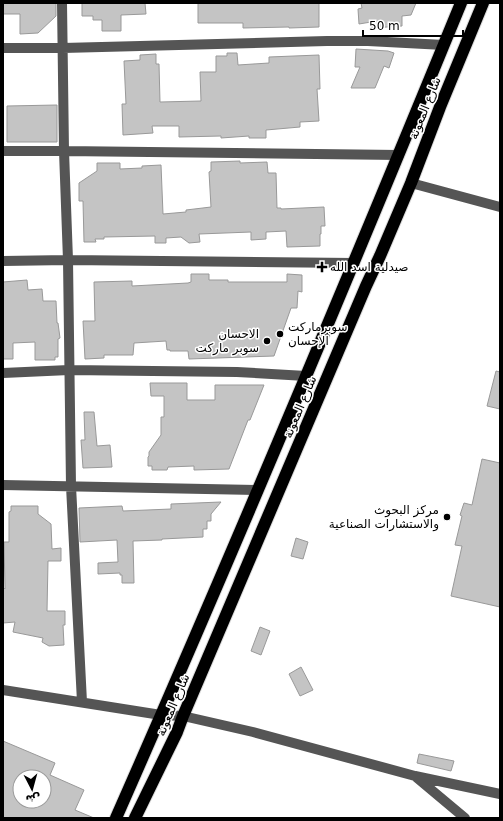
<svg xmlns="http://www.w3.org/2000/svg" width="503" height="821" viewBox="0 0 503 821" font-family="'DejaVu Sans','Noto Naskh Arabic',sans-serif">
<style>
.building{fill:#c4c4c4;stroke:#999;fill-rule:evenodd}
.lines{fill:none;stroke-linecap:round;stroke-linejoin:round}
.highway-casing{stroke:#dbdbdb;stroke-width:14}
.minor{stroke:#555;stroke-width:10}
.highway{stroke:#000;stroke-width:12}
.poi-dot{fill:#000;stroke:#fff;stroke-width:1.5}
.labels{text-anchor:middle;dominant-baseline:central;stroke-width:3;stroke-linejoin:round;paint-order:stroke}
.street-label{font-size:12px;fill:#000;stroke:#fff}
.poi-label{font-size:12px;fill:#000;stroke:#fff;text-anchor:start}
</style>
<rect width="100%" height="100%" fill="#fff"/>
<path class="building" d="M3,3h53v13l-18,17 -18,1v-20h-17z
M82,3h63l1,11 -25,1v16h-19v-11h-9v-4h-11z
M198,3h121v24l-30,1v-1l-46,1v-5h-45z
M361,3h55l-5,12 -9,1v10l-30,2 -1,-6 -12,2 -1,-15 4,-1z
M356,49l32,2 6,2 -5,15 -5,-2 -9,22h-24l9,-21h-5z
M227,53h10l1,12 31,-2v-6l50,-2 1,34h-3l2,32 -19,1v5l-34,3v8h-17v-2l-28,2v-2l-42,1v-11h-27l1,7 -30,2 -1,-31h4l-2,-43 16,-1v-5l16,-1v10h3l1,38 41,-1 -1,-29h16v-16h11z
M57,105v37h-50v-36z
M240,161v2l27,-1 1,11h8l1,35h4v1l43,-2 1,19h-4v8h-1v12l-33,1 -1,-16 -20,1v7l-15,1v-8l-52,2 1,8 -11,1 -8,-6 -15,1v5h-11v-7l-51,1v2h-9l1,3h-12l-1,-41h-4v-18l18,-12v-8h23v6l22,-1v-2l19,-1 2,49 23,-2v-2l25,-3 -2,-35 2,-1v-9z
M191,274h18v6h19v2h59v-8l15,1v17l-4,-1 -1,17h-6l-17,48 -85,3 -1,-8h-18v-1h-3l-1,-9 -32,2 -1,12h-29v3l-19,1 -2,-38h12l-1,-39 38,-1v5l56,-3 3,-1z
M27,280l1,10 14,-1 1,12h13l1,22h1l2,15 -2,1v18h-3v3h-20v-18l-22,1v16h-10v-77z
M496,371l4,1v37l-13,-3z
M150,383h37v17h28v-15h49l-14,35h-2l-19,49 -35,1v-4l-26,1 -1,3h-15v-4h-4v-9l1,-1v-4l12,-17v-18h3v-21h-13z
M84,412h10l3,34 13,-1 2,22 -29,1 -2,-28h4z
M482,459l18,4v144l-49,-11 11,-50 -7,-1 7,-29 -2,-1 4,-12 8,2z
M221,502l-10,12v7h-4v8h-4v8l-41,2v1l-29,1 1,42h-12v-8h-2v-2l-22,1v-11l20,-1 -1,-22 -37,2 -1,-34 43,-2 1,5 48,-2v-5z
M11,506h27v8l13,10 1,25 9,-1v13h-13l-1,50h18v14h-2l1,20 -15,1 -7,-4 1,-4 -30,-6 2,-10 -12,1v-36l2,2 -1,-47h5v-30l2,-1z
M296,538l12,4 -5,17 -12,-3z
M260,627l10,4 -9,24 -10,-4z
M301,667l12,23 -13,6 -11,-22z
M3,741l52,22 -5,12 34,15 -9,20 19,8h-91zM20,777h24v24h-24z
M419,754l35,7 -3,10 -34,-8z"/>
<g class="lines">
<defs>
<path id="highway" d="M116,818c119,-270 233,-542 345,-815
M135,818l42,-86 6,-16 183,-430 14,-30 31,-73 29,-76 43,-104"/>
</defs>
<use href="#highway" class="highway-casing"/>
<path class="minor" d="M62,3l2,148 4,109 3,226 11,216
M3,48h60l264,-7h41l76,4
M3,151h61l335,4
M411,183l89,24
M3,261l65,-1 286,3
M3,373l66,-3 168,2 69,4
M3,485l255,5
M3,690l158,25 22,1 70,16 162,44 85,18
M416,777l49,41"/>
<use href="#highway" class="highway"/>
</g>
<g class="poi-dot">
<path d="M320 261h4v4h4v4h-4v4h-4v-4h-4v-4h4z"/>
<circle cx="280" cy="334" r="4"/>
<circle cx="267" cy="341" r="4"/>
<circle cx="447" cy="517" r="4"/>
</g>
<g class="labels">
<g class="street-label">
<text transform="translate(425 108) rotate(-68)">شارع المعونة</text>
<text transform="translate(300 407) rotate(-67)">شارع المعونة</text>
<text transform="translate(173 705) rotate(-67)">شارع المعونة</text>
</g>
<g class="poi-label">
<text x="330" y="267">صيدلية اسد الله</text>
<text x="288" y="327">سوبرماركت<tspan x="288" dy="14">الإحسان</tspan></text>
<text x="259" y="334" text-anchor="end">الاحسان<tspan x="259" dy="14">سوبر ماركت</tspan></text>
<text x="439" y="510" text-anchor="end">مركز البحوث<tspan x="439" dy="14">والاستشارات الصناعية</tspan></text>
</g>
</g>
<rect width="503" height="821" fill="none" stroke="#000000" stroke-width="8"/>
<g transform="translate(32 789) rotate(174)"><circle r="19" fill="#ffffff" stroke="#999999"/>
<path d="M0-3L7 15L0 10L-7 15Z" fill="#000000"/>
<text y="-6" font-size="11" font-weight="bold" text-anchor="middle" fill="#000000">ش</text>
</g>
<path d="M363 30v6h100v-6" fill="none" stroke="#000000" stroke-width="2"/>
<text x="369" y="30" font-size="12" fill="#000000" stroke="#ffffff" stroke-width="3" paint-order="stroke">50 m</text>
</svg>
